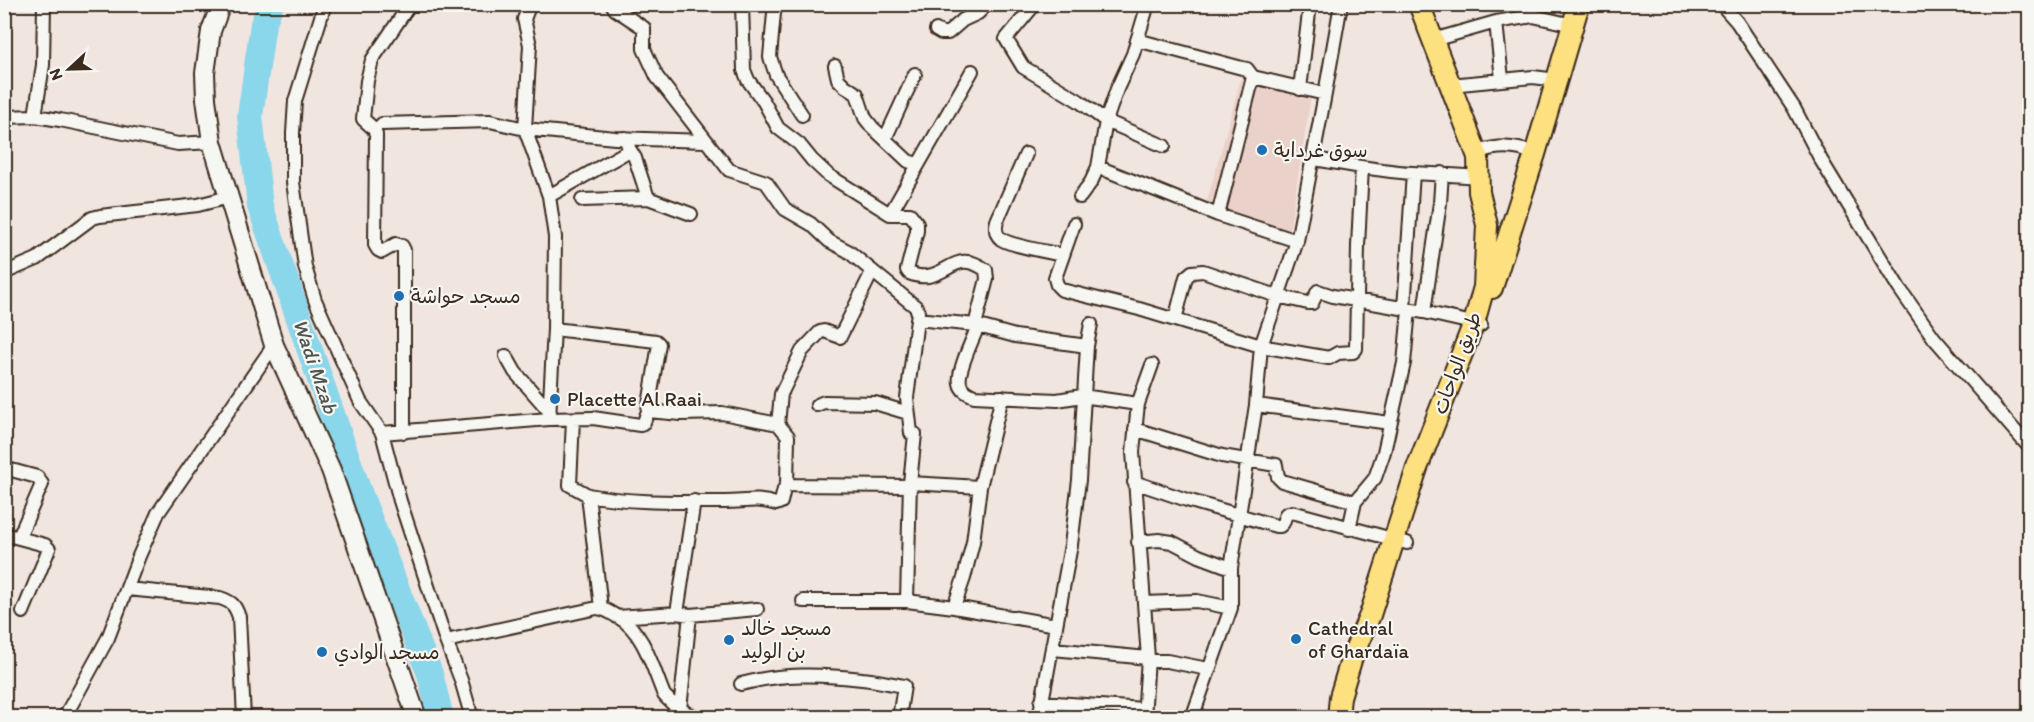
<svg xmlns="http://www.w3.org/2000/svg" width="2034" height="722" viewBox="0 0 2034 722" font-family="Itim,'Playpen Sans Arabic',sans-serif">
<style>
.built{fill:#ead1ca}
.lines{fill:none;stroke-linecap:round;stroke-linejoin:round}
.river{stroke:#8ad6ea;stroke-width:26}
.street-casing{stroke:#3b2a1e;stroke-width:16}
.secondary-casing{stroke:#3b2a1e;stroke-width:22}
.primary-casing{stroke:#3b2a1e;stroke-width:24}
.street{stroke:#f6f6f2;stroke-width:12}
.secondary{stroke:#f6f6f2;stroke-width:18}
.primary{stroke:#fde080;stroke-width:20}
.poi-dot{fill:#1f6fb2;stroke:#f6f6f2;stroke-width:2}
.labels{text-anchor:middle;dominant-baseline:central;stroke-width:4.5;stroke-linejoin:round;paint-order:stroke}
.poi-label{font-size:20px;fill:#3b2a1e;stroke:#f6f6f2;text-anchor:start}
.street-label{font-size:20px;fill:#3b2a1e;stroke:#f6f6f2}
.water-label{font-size:21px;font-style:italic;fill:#4f5551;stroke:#f6f6f2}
</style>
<rect width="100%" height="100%" fill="#f1e5e0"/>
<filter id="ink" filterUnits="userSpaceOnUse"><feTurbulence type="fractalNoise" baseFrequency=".0167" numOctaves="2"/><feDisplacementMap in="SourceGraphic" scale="12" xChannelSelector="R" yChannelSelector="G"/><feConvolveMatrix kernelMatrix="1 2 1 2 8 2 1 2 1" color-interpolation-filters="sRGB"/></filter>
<g filter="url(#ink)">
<path class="built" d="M1242,75l70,16 -24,148 -83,-31z"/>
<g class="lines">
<path class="river" d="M271,4l-8,20 -13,92 10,90 99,286 71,182 11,44"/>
<defs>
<path id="street" d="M325,4l-30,97 -2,32v49l12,85 10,33 45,101 22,32 18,68 46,140 15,39 11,38
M530,4l-6,15 6,26 -5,84 24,67 6,41 -1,92 -5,90
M612,4l3,5 29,19v21l13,28 72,93 37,12 19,27 26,15 18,17 19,10 68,56 2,5 -11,86 4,35 4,1 -5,49 -3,118
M742,4l2,66 4,10 16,22 14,26 21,16 13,16 16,15 62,39h20l7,9v8l-10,39 2,3c5,2 13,4 19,3 23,-4 30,-26 58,-6l1,9 -12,46
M777,4l-3,9 -4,44 6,18 26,40
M1035,4l-29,35 17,28 56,34 27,20 58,25
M1721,4l16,18 57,86 27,52 78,128 35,50 96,110
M1496,22l6,57
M936,30l5,3h7l15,-13 15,-7 9,-9
M1137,40l105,28 5,1 6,8 72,17 -28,147 -36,105 -5,59 -25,163v40l-39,110
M1433,40l63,-18 37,-6 40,9
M835,66l3,13 7,7 12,8 8,24 7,9 36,34 9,3
M1450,85l83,-8 24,3
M1300,89l10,-85
M1325,94l16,-90
M35,116l8,-51 1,-61
M4,117l31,-1 25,4 118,24 34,-2
M382,124l108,-3 35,8 90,9 90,3
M885,139l30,-65
M630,150l5,8 13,40 43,16
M1477,152c21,-6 37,-7 58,2
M1026,154l-29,67c-2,7 -2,13 4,18 10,7 48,13 62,16
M1314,159c32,5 65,12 98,14 23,1 44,2 67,4
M1098,167l120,48 79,26
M549,196l81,-46 -5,-12
M1080,197l11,-15 7,-15 8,-46 11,-32 16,-35 15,-50
M582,200l66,-2
M890,214l82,-143
M1218,215l35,-138
M1074,224l-19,54 2,7 5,5 77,19 122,37 68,12 9,-5 15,-1 3,-3 2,-103 4,-79
M4,273l33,-14 55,-41 8,-2 98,-11 31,-8
M1404,309l9,-136
M1424,312l16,-109 2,-30
M917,319l58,6 40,11 72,10
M1175,320l11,-43 6,-5 11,-1 74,25 31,7h4l6,-12 15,5 91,16 57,13
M978,326c-5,13 -21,45 -18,57 1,7 7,10 14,13l83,4 25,-4 56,8
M554,329l102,12 3,3 -11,67
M506,356l9,16 35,40
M817,405l7,-3 51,1 33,10
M1256,405l134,18
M573,419l-3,66 18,10 13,113
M778,424l3,-30 21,-43 18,-19 4,-1 16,6 32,-65
M1135,429l87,27 54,9 2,12 4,4 73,21
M404,432v-182l-2,-4 -6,-2 -14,8 -4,-2 -3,-5 1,-110 -2,-6 -11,-10 4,-38 5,-21 38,-56
M382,433l167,-14 44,-1 47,7 4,-3 4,-11 33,3 41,-1 56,11 10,12 -1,49 -3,4 -3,13 -5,2c-21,-7 -34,-1 -55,-2 -44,0 -90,1 -133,-7
M4,468l33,9 5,7 -23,53
M1134,482l53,18 89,26h4l3,-3 3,-9 6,-2 115,31
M910,483l70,4
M787,485l124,1
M1349,529l6,-27 20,-24 9,-26 20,-89 5,-53
M4,534l41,11 4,4 -26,63
M1138,542l21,-2 13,2 27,14 32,12
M127,589l93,9c12,4 15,7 19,19l5,101
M803,601h104l47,6 102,18
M1144,603l53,-2 34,7
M954,607l10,-29 9,-36 7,-55 22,-90
M677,613l17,-112
M617,617l60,-4 13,2 67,-6
M446,641l151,-33c10,1 13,5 21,9 26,14 35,52 46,78 9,11 20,17 33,23
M1053,649l95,9
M1148,661h19l41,8
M741,684c40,-11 80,-10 121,-5 14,1 28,5 42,7l-5,32
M1041,702l103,7
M680,709l10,-94
M64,718l44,-80 31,-82 19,-43 116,-168
M1039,718l32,-173 8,-65 8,-134 4,-22
M1144,718l4,-60 -15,-206 5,-48 14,-39"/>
<path id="secondary" d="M221,4l-10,27 -6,42 1,26 6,43 62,203 57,125 86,248"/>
<path id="primary" d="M1492,288l43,-134 44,-150
M1338,718l2,-21 12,-40 18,-42 47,-147 57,-145 10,-36 3,-62 -8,-33 -1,-35 -59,-153"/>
</defs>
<use href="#street" class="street-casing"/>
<use href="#secondary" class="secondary-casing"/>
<use href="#primary" class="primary-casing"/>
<use href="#street" class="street"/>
<use href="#secondary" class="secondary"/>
<use href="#primary" class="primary"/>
</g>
</g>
<g class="poi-dot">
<circle cx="1262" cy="150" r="6"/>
<circle cx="399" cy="296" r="6"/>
<circle cx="555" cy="399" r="6"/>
<circle cx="1296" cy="639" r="6"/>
<circle cx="729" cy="640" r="6"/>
<circle cx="322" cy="652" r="6"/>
</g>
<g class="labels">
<g class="poi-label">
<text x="1274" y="150">سوق غرداية</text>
<text x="411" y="296">مسجد حواشة</text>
<text x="567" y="399">Placette Al Raai</text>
<text x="741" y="628">مسجد خالد<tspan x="741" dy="23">بن الوليد</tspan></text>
<text x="1308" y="628">Cathedral<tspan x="1308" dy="23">of Ghardaïa</tspan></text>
<text x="334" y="652">مسجد الوادي</text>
</g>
<g class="street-label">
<text transform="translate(1457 363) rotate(-70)">طريق الواحات</text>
</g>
<g class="water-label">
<text transform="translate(316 366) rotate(71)">Wadi Mzab</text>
</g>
</g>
<rect width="2034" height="722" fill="none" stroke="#f6f6f2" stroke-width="24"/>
<rect x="12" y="12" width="2010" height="698" fill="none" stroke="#3b2a1e" stroke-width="2" filter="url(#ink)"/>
<g transform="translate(69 69) rotate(248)" stroke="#f6f6f2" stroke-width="4.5" paint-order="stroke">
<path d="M0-4.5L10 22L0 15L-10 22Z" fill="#3b2a1e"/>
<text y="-9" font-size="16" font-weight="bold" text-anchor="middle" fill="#3b2a1e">N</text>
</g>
</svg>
